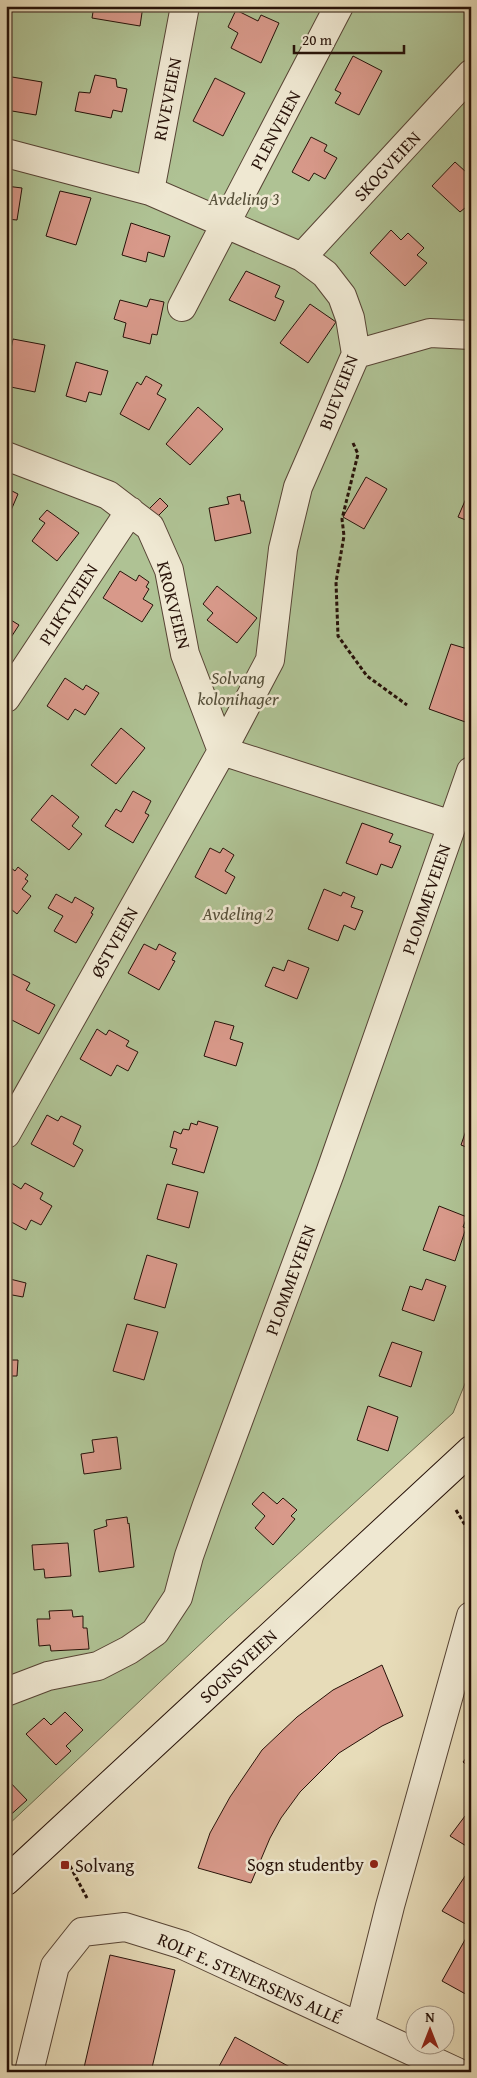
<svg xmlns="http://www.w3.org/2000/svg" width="477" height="2078" viewBox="0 0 477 2078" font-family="'Gentium Book Plus',serif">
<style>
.green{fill:#afc294;stroke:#6b6a4e}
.building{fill:#d8998a;stroke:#271209}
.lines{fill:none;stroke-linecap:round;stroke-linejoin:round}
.street-casing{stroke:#574435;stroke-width:30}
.secondary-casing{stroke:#271209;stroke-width:30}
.path{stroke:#271209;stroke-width:3;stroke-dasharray:4 2.5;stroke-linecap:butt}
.street{stroke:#efe8d2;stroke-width:28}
.secondary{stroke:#efe8d2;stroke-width:28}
.poi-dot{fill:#8f2418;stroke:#efe8d2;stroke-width:2}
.labels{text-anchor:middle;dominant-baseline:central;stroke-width:5;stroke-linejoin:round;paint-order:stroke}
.street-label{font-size:18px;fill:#271209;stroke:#efe8d2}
.park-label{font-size:18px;font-style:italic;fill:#57503a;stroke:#efe8d2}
.poi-label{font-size:18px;fill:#271209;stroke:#efe8d2;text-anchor:end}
</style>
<rect width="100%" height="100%" fill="#e7dcb9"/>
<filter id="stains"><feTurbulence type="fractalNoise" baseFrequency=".004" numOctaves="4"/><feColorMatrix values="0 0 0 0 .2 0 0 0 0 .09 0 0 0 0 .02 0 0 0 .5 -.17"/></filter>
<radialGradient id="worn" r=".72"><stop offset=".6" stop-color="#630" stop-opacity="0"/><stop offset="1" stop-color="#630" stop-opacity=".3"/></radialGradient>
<path class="green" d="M6,6h465v1363l-18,44 -226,206 -221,208z"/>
<path class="building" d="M28,6h27v4z
M94,6h49l-3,20 -48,-8z
M236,10l22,11 3,-6 18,8 -18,40 -30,-15 7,-15 -10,-6z
M353,56l29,15 -23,44 -24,-12 6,-10 -6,-3z
M95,75l21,4 1,8 10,2 -5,23 -9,-2 -2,8 -36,-7 4,-19 11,1z
M6,76l36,6 -6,33 -30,-5z
M215,78l30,15 -22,43 -30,-15z
M311,137l16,8 -3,6 13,7 -12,21 -11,-6 -5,8 -17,-9z
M455,162l11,10 5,-5v36l-11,9 -28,-26z
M6,186l16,2 -5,32 -11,-1z
M60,191l31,7 -15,47 -30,-9z
M131,223l39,13 -6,21 -16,-5 -2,10 -24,-7z
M391,230l10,10 7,-7 16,15 -7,7 10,8 -22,23 -35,-33z
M246,271l34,15 -5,11 9,4 -9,20 -46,-21z
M150,299l14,3 -7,33 -5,-1 -2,10 -27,-7 3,-14 -12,-4 6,-19 27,7z
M310,304l26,18 -28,41 -28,-20z
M13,339l32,6 -10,47 -29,-6v-13z
M76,362l32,9 -7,24 -12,-3 -3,10 -20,-6z
M146,376l16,9 -5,9 9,5 -17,31 -29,-16 17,-32 4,3z
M198,407l25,22 -33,36 -24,-21z
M366,477l21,12 -23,40 -21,-12z
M471,487v35l-13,-5z
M6,488l12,6 -9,21 -3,-1z
M240,494l1,7h3l7,32 -36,8 -6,-33 20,-4 -2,-7z
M160,498l8,8 -11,11 -8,-8z
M47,510l32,23 -22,28 -25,-20 13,-18 -6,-4z
M120,571l16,10 3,-6 10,7 -3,5 3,2 -6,10 10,6 -11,17 -39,-24z
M217,586l40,32 -20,25 -30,-23 6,-7 -10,-9z
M6,617l13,8 -13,20z
M451,644l20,6v74l-42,-15z
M65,678l18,12 3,-5 13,8 -14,22 -10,-6 -7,11 -21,-14z
M121,728l24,20 -29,36 -25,-19z
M133,791l18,10 -6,12 4,2 -16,28 -28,-17 11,-17 5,3z
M52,795l27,22 -7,9 10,8 -13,16 -38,-30z
M362,823l31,11 -4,8 12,4 -9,22 -11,-4 -4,11 -31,-12z
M210,848l10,5 3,-5 11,7 -9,16 10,6 -9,17 -31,-17z
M6,864l9,7 3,-4 10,8 -3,4 3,2 -6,8 9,7 -14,18 -11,-9z
M324,889l17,7 2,-4 12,5 -4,10 12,4 -8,19 -11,-5 -6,16 -30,-12z
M56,894l16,9 3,-6 19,11 -3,5 2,1 -17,29 -22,-12 9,-15 -15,-8z
M144,944l12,6 3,-6 17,9 -4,7 3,1 -16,29 -31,-17z
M288,960l21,8 -12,31 -32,-13 8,-19 11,4z
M12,974l18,9 -4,7 29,15 -16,29 -33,-17 5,-10 -5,-2v-21z
M215,1021l19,5 -4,13 13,4 -7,23 -32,-10z
M97,1029l9,6 3,-5 20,11 -3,5 12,6 -10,19 -11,-6 -6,11 -31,-17z
M47,1115l11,6 3,-5 20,10 -8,18 10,6 -9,17 -43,-23z
M471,1116v33l-10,-4z
M198,1121l20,6 -14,46 -32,-9 5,-15 -7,-2 4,-16 7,3 2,-5 6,1 2,-7 6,2z
M10,1182l11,7 4,-6 18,10 -3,6 12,7 -11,19 -10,-5 -5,10 -20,-11v-31z
M167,1184l31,8 -9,36 -32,-9z
M439,1206l28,11 -4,10 3,1 -11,33 -32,-11z
M147,1255l30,9 -12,44 -31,-9z
M6,1271l4,1v7l16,4 -3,14 -16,-3 -1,2z
M426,1279l20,7 -12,35 -32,-11 8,-24 12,4z
M127,1324l31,8 -14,48 -31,-9z
M392,1342l30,10 -11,35 -32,-11z
M6,1360h12l-1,16h-11z
M368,1406l30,11 -10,34 -31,-11z
M6,1437l5,1 -3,25h-2z
M117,1437l4,32 -37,5 -3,-20 13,-2 -2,-12z
M263,1492l14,12 6,-6 14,12 -6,6 4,3 -22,26 -18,-17 10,-12 -13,-12z
M127,1517l1,7 1,-1 5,44 -35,5 -5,-42 13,-4 -1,-6z
M68,1543l3,33 -26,2 -1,-9 -10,1 -2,-25z
M72,1610l1,7 10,-1v12h4l2,21 -38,2 -1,-6 -11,1 -2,-27h13l-1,-8z
M382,1665l21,51 -21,10 -43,27 -39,39 -19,26 -11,20 -19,45 -53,-15 12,-35 20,-36 32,-47 35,-33 36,-27z
M65,1712l18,18 -17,16 5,5 -15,14 -30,-31 18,-16 7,7z
M471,1752v16l-8,-6z
M6,1778l21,22 -21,19z
M471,1808v41l-21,-13z
M471,1867v60l-29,-16z
M471,1929v68l-29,-16z
M110,1955l65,15 -24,102h-68z
M235,2037l64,35h-83z"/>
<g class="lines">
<defs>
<path id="street" d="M6,153l144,38 152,66 23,17 17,22 8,22 6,36 -58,133 -15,62 -13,111 -48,91 -216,383
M150,191l35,-185
M302,257l169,-183
M182,307l157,-301
M356,354l74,-21 41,2
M6,456l102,39 42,32 19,43 16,84 37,97
M6,698l124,-187
M222,751l230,74
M6,1692l42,-16 50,-10 31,-16 26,-18 23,-35 11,-41 18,-51 123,-332 141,-402
M360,2026l30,-120 81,-290
M29,2072l26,-106 27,-34 43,-5 58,18 274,127"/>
<path id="secondary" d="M6,1881l465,-431"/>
</defs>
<use href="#street" class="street-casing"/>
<use href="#secondary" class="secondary-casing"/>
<path class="path" d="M353,443l5,11 -16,65 2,17 -8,46 2,54 29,40 40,29
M456,1510l15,25
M70,1866l17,32"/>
<use href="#street" class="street"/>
<use href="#secondary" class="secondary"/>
</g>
<g class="poi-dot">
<circle cx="374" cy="1864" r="5"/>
<rect x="60" y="1860" width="10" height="10" rx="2.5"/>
</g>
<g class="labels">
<g class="street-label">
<text transform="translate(167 99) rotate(-79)">RIVEVEIEN</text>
<text transform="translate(275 130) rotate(-62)">PLENVEIEN</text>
<text transform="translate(387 166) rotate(-47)">SKOGVEIEN</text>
<text transform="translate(338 392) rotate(-69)">BUEVEIEN</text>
<text transform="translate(68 604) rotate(-57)">PLIKTVEIEN</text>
<text transform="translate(174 605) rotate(76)">KROKVEIEN</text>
<text transform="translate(426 899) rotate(-71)">PLOMMEVEIEN</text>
<text transform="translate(114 942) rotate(-61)">ØSTVEIEN</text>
<text transform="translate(290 1280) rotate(-70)">PLOMMEVEIEN</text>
<text transform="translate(238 1666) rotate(-43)">SOGNSVEIEN</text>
<text transform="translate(250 1978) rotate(24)">ROLF E. STENERSENS ALLÉ</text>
</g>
<g class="park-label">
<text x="244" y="198">Avdeling 3</text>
<text x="238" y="677">Solvang<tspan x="238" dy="21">kolonihager</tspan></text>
<text x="238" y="913">Avdeling 2</text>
</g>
<g class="poi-label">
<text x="364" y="1864">Sogn studentby</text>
<text x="75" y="1865" text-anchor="start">Solvang</text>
</g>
</g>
<rect width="477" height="2078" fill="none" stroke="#e7dcb9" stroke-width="25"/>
<rect x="8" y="8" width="462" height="2063" fill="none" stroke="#271209" stroke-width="2.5"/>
<rect x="12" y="12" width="452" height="2053" fill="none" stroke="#271209"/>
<g transform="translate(430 2030)"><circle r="24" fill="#efe8d2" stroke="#9f9282"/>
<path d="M0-4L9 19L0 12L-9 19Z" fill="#8f2418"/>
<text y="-8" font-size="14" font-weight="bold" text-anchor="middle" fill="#271209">N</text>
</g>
<path d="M294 45v8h110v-8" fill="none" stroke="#271209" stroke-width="2.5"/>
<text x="302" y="45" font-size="15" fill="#271209" stroke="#efe8d2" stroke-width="4" paint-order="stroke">20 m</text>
<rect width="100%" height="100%" filter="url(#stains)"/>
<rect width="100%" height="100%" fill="url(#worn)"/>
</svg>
